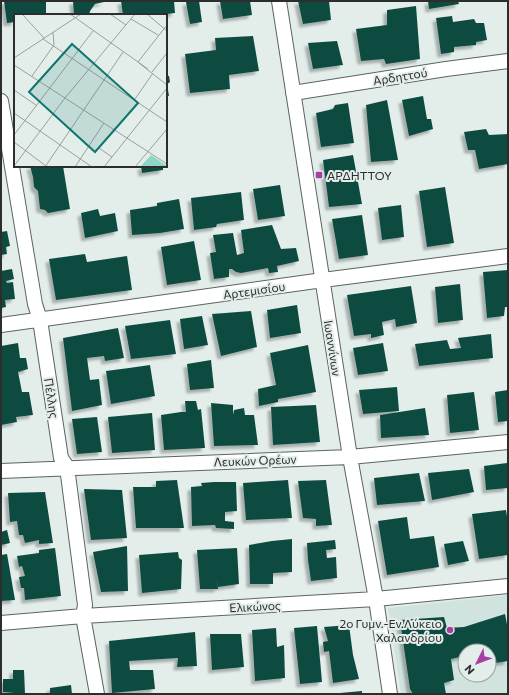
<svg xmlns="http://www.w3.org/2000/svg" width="509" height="695" viewBox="0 0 509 695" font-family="Commissioner,sans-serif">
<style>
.built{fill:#d0e3de;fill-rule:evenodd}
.building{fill:#0c4b41;filter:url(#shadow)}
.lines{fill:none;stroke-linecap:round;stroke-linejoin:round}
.minor-casing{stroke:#5c6462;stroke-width:16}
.minor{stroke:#fff;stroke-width:14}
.poi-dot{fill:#a640a4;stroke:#e3edea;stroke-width:1.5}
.labels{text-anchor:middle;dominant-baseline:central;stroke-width:4;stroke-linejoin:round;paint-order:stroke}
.street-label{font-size:12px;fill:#2b2e2d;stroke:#e3edea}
.poi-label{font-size:12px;fill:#2b2e2d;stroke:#e3edea;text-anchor:start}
.inset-road{fill:none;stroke:#99a19e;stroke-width:1}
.view{fill:#0f766e;fill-opacity:0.15;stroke:#0f766e;stroke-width:2}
.inset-edge{fill:none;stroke:#2b2e2d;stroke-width:2}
</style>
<defs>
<filter id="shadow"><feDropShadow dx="-3.5" dy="3.5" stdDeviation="1" flood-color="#0004"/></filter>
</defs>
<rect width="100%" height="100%" fill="#e3edea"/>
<path class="built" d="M508,595v99h-107l-13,-86zM465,651h24v24h-24z"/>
<path class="building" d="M4,1h42v14h-31v7l-8,1z
M73,1h30l1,1 -9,2 -5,7 -1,4h-15z
M121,1h53l1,12 -18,2h-34z
M199,1l3,21 -12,2 -4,-22z
M220,1h30l2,14 -29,4z
M298,1h31l2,19 -28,4z
M428,1h30l1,3 -30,5z
M416,6l4,53 -34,5 -2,-5 -23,2 -5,-32 31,-4v-15z
M452,16l1,6 21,-3 2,4h8l3,17 -11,2v3l-22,2v5l-13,2 -5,-36z
M253,36l6,35 -30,4 1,14 -40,4 -5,-39 31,-4 -1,-12z
M337,41l6,24 -30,4 -5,-26z
M166,75l3,1 1,6 -3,2 2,12h-3z
M423,96l4,23h4l2,10 -24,7 -7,-36z
M387,100l11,60 -27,2 -5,-57z
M348,103l6,40 -33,4 -5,-34 17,-4 2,-4z
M486,129l3,6 19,-1v30l-29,5 -4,-19h-7l-4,-18z
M353,155l9,49 -33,3 -6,-47z
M30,166h33l7,43 -22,4 -3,-3 -5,-1 -2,-18 -4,-4 -1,-10z
M141,166h22v4l-21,3z
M280,185l5,31 -27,4 -5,-31z
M445,187l9,56 -27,4 -8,-56z
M241,192l3,28 -27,4 -1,3 -22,3 -3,-32z
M179,199l5,30 -24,4 -28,2 -2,-25 27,-4v-3z
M401,205l3,32 -22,3 -4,-32z
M98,209l2,7 15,-3 3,18 -33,7 -4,-25z
M362,215l6,40 -29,4 -7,-40z
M272,225l9,24 15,-1 3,13 -22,5 1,6 -9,1 -1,-5 -27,5 -5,-1 -4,-3h-3v8l-15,2 -4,-26 6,-1 -3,-17 20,-2 4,22 7,-2 -3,-23z
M7,231l3,15 -4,1 1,7 -6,1v-23z
M194,241l7,39 -34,5 -6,-38z
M85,254l2,8 40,-6 5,34 -76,10 -7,-41z
M12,269l2,10 -8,2 1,2 6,-1 2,17 -10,1 1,7 -5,1v-37z
M508,270v37h-3l-1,9 -17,2 -4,-46z
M460,284l3,36 -25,3 -3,-36z
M411,286l6,37 -21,4 -1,-8 -13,3 2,13 -13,3v-4l-17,2 -7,-41z
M297,305l4,28 -31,5 -3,-28z
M251,311l6,36 -36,9 -9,-42z
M202,316l6,29 -24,4 -4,-30z
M170,320l6,34 -45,5 -6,-33z
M118,328l6,30 -19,3 -1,-5 -17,2 3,22 9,-1 3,26 -30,6 -9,-73z
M491,334l2,24 -74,8 -4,-22 32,-4 3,9 11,-1 -3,-10z
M18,343l2,15h6l2,11 -10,3 4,20h7l4,23 -17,2 1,5 -16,3v-79z
M383,343l5,28 -30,4 -5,-27z
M308,345l8,47 -38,7v3l-19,4 -1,-17 18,-4 -6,-32z
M211,360l3,28 -24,2 -3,-26z
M150,365l5,31 -44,8 -5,-33 23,-3z
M397,387l2,24 -36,3 -4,-24z
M508,390v31l-10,1 -3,-30z
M474,392l5,38 -29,3 -3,-38z
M185,401h11l2,9 3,-1 4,39 -41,2 -3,-35 20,-3h5z
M211,403l22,2v10l1,-5 10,-2 1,7h9l4,30 -44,1z
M316,405l4,37 -47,3 -2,-38z
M425,408l4,27 -48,3 -1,-23z
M152,413l3,37 -43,3 -4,-36z
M97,417l5,35 -25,2 -5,-35z
M507,463l1,25 -22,2 -2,-24z
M469,469l5,23 -42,8 -4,-27z
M419,473l6,28 -48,4 -3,-27z
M177,480l7,48h-48l-3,-41h23v-6z
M288,480l4,38 -46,2 -3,-37z
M326,480l6,45 -16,1v-7l-13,-1 -5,-37z
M214,482h22l1,29 -12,1v9l9,1v7l-18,-1 -1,-3 -23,1 -1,-39 11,-1 -1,-3z
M84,489l38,1 5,48 -36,2z
M45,492l8,51 -14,1v-4l-14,3 -2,-8h-4l-2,-14 -7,1 -2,-29z
M506,510l2,13v32l-29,4 -7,-45z
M407,517l3,22 24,-3 5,31 -52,8 -9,-54z
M7,530l3,13 -9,2v-13z
M292,539v33l-19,1v11h-23l-1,-39 23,-4z
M335,540l1,9 -10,1 1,8 9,-1 1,21 -26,3 -3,-21 -1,-17z
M463,541l6,20 -21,4 -4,-21z
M127,546l1,45 -27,1 -8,-40z
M55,548l3,23 3,25 -36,4 -1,-12h-3l-2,-11 6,-1 -3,-10 -3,1 -2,-11 22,-3v-3z
M237,548l2,36 -21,3 -1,-11 1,13h-18l-3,-39z
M178,552l1,6 3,2 -1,29 -39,4 -3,-38z
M7,554l8,46 -14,1v-46z
M505,614l3,16v31l-19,3v-13h-24v5l-14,3 3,21 -10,3 2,11h-33l-3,-5 -10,-69 44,-3 3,11 17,-1z
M349,625l4,30 6,24 -26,4 -4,-32 -5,1 -1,-10 5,-1 -4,-14z
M317,626l5,56 -22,2 -6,-56z
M276,628l1,19 7,-2 1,33 -30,3 -3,-51z
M195,632l2,34 -20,1 1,-9 -49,3 1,9h23l2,19 -43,4 -3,-52z
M210,634h31l3,33 -32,3z
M13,670h11l1,24 -22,-2v-13h10z
M71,685l1,9h-22v-6z
M362,691v3h-22v-1z"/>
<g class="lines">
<defs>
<path id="minor" d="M279,1l71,456 26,142 14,95
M293,93l153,-24 62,-8
M1,101l34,203 5,16 21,138 6,9 18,138 -2,11 14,78
M1,325l322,-45 185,-24
M1,471l349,-14 158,-15
M1,623l82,-7 293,-17 132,-13"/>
</defs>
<use href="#minor" class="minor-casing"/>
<use href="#minor" class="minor"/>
</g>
<g class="poi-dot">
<rect x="315" y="171" width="8" height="8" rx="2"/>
<circle cx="450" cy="630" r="4"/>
</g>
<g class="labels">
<g class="street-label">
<text transform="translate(400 76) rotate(-9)">Αρδηττού</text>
<text transform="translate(254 290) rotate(-8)">Αρτεμισίου</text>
<text transform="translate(333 348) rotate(81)">Ιωαννίνων</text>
<text transform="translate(52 398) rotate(81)">Πέλλης</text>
<text transform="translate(255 460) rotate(-2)">Λευκών Ορέων</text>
<text transform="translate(255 606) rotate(-3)">Ελικώνος</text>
</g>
<g class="poi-label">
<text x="327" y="175">ΑΡΔΗΤΤΟΥ</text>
<text x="442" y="623" text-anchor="end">2ο Γυμν.-Εν.Λύκειο<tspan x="442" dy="14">Χαλανδρίου</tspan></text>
</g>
</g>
<g transform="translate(14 14)">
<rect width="153" height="153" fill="#e3edea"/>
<path d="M137,141l16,11v1h-27z" fill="#8dd7c7"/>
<path class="inset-road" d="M8,0l22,24M56,0l78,55M96,0l16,11M133,0l20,17M117,5l27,16M29,25l124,83M0,44l67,-44M124,48l29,-37M125,49l28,22M0,51l153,99M138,58l15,-19M18,62l22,-31 -1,-13M0,76l22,15M121,85l18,-26M0,99l78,54M0,121l79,-104M0,128l32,24M85,134l13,9M0,152l51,-68 70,-84M31,153l78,-115M61,153l29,-44M90,153l63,-79M121,153l32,-38"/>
<path class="view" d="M58,30l66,59 -43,49 -66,-60z"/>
<rect width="153" height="153" class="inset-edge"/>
</g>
<rect width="509" height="695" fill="none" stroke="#2b2e2d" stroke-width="4"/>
<g transform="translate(477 663) rotate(228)"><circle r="19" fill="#e3edea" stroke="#99a19e"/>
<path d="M0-3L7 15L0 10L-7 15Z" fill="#a640a4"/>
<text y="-6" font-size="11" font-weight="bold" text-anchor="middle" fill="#2b2e2d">N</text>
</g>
</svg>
